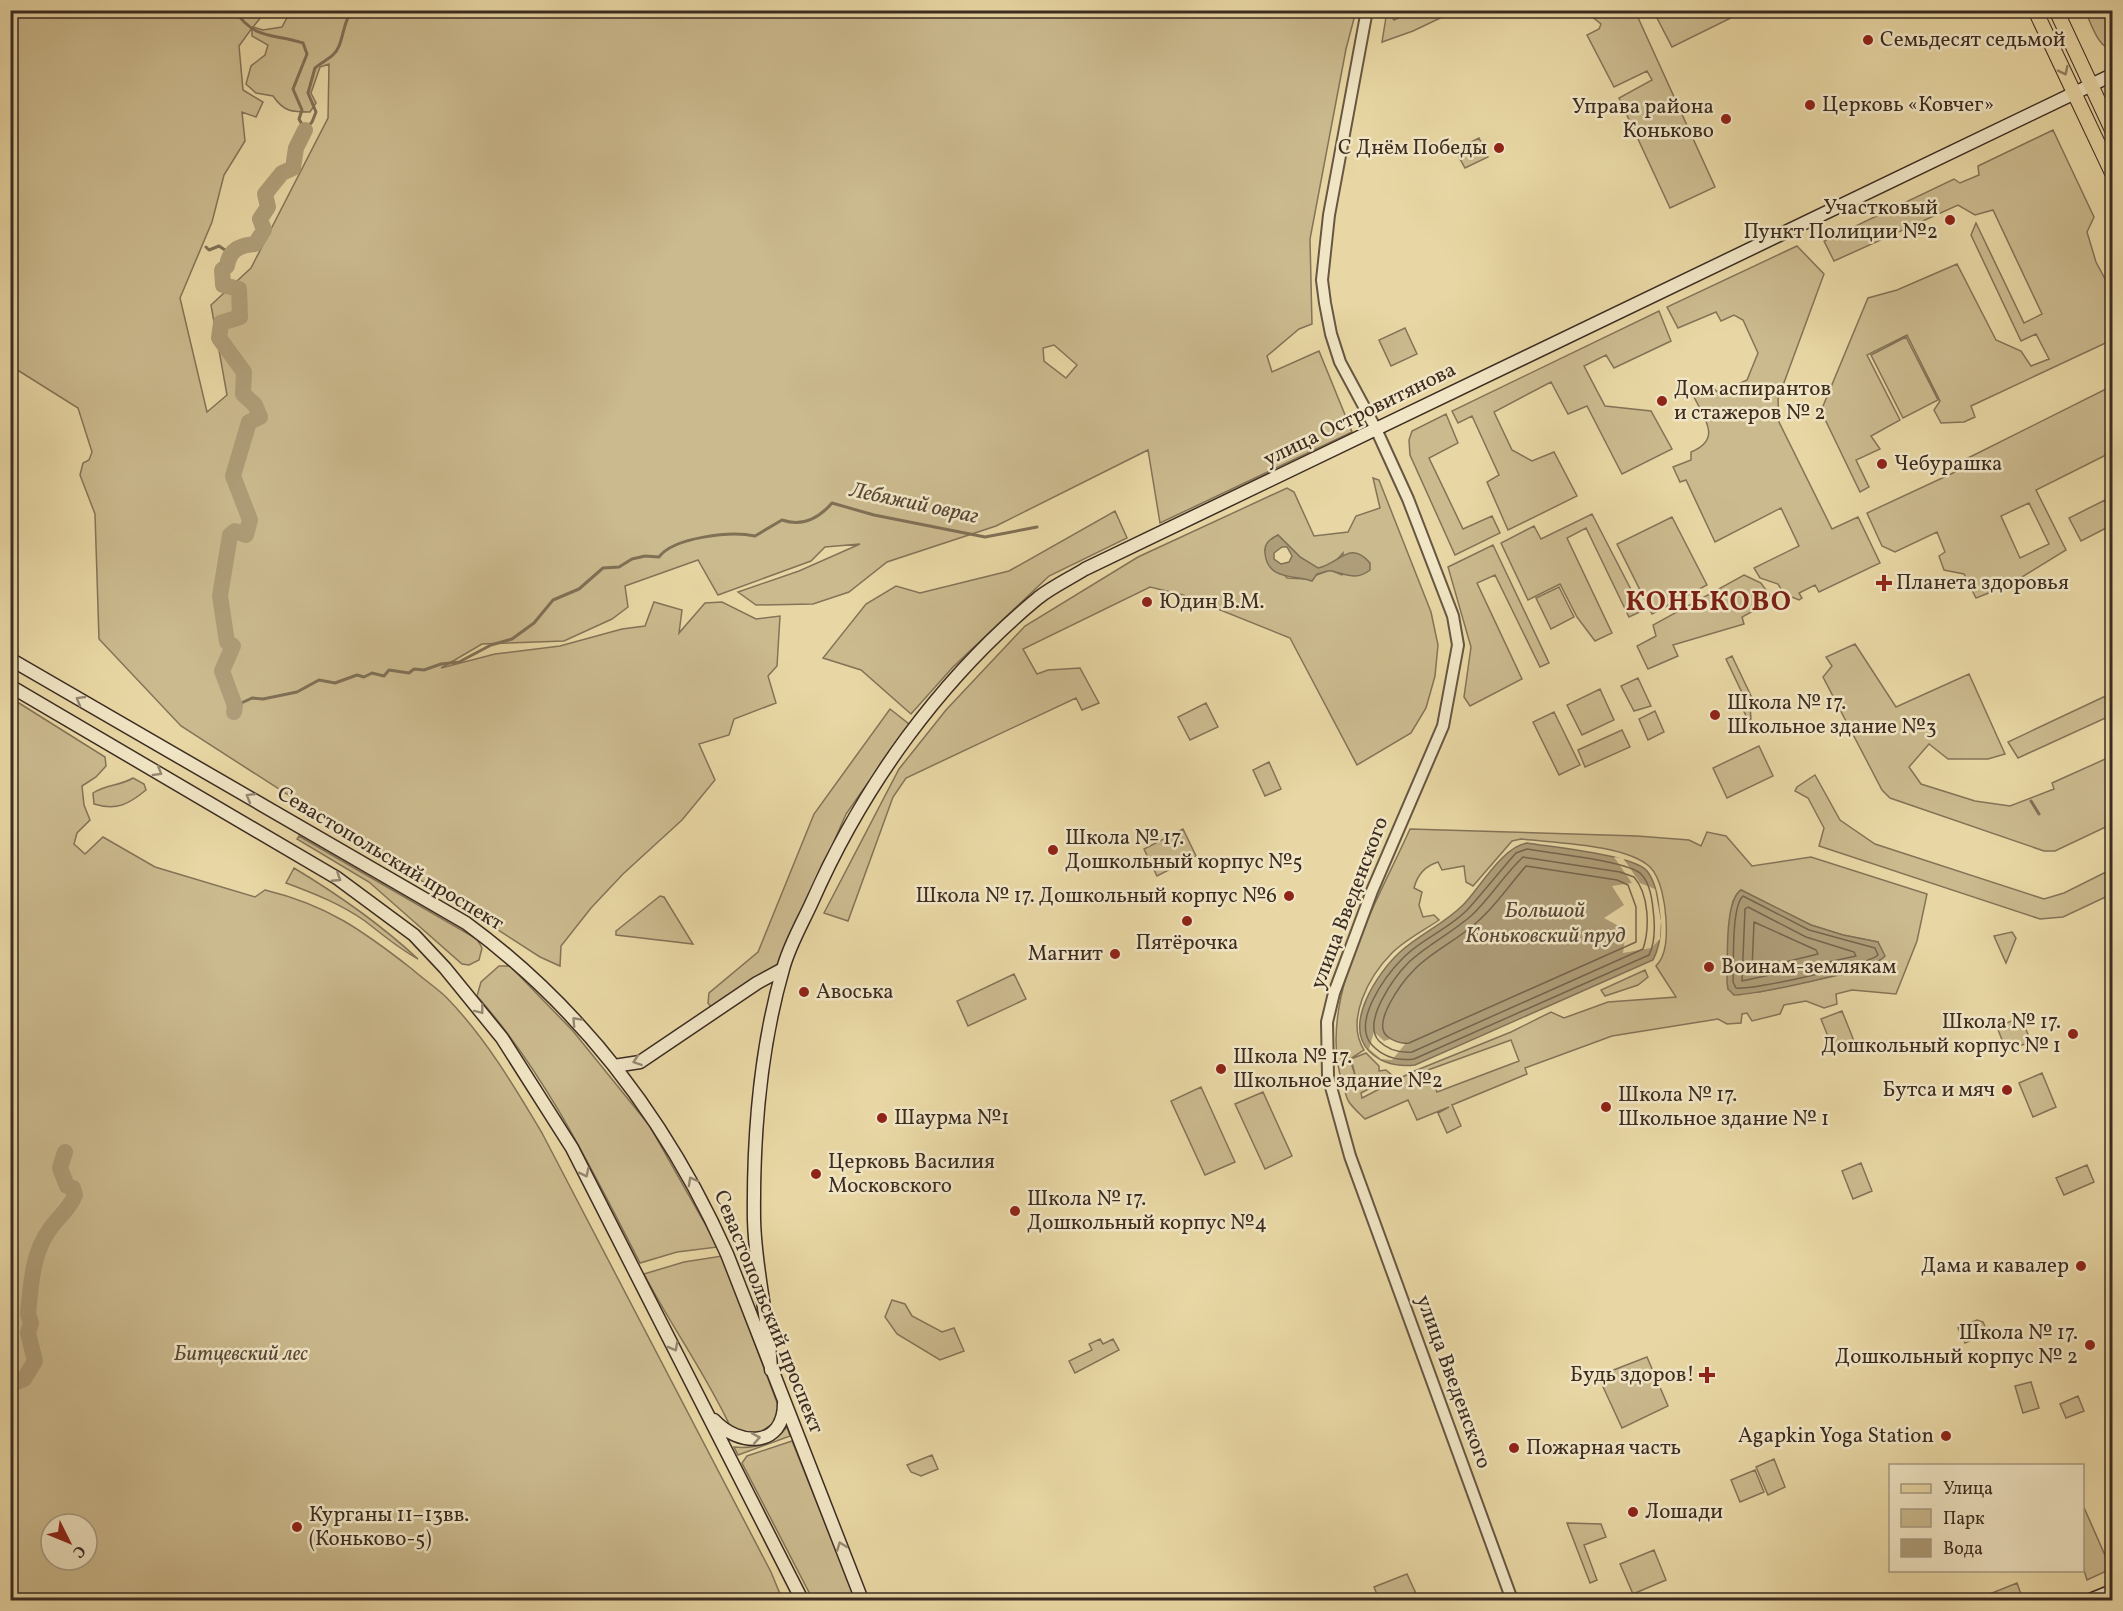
<svg xmlns="http://www.w3.org/2000/svg" width="2123" height="1611" viewBox="0 0 2123 1611" font-family="Vollkorn,serif">
<style>
.green{fill:#cbba8e;stroke:#847358;stroke-width:1.5;fill-rule:evenodd}
.water{fill:#ae9d78;stroke:#807056;stroke-width:1.5;fill-rule:evenodd}
.pier{fill:#e8d7a4}
.lines{fill:none;stroke-linecap:round;stroke-linejoin:round}
.shore{stroke:#75644d;stroke-width:1.5}
.stream{stroke:#807056;stroke-width:3}
.river{stroke:#ae9d78;stroke-width:16}
.tertiary-casing{stroke:#675742;stroke-width:14}
.secondary-casing{stroke:#3c2c22;stroke-width:15}
.primary-casing{stroke:#3c2c22;stroke-width:16}
.tertiary{stroke:#f0e5c4;stroke-width:10}
.secondary{stroke:#f0e5c4;stroke-width:12}
.primary{stroke:#e8d7a4;stroke-width:14}
.oneway{stroke:#928263}
.oneway2{stroke:#968873}
.poi-dot{fill:#8f2418;stroke:#f0e5c4;stroke-width:2}
.labels{text-anchor:middle;dominant-baseline:central;stroke-width:5;stroke-linejoin:round;paint-order:stroke}
.poi-label{font-size:21px;fill:#3c2c22;stroke:#f0e5c4;text-anchor:start}
.street-label{font-size:21px;fill:#3c2c22;stroke:#f0e5c4}
.park-label{font-size:21px;font-style:italic;fill:#594838;stroke:#f0e5c4}
.water-label{font-size:22px;font-style:italic;fill:#584838;stroke:#f0e5c4}
.district-label{font-size:27px;font-weight:bold;letter-spacing:1.5px;fill:#7a1f14;stroke:#f0e5c4}
</style>
<rect width="100%" height="100%" fill="#e8d7a4"/>
<filter id="stains"><feTurbulence type="fractalNoise" baseFrequency=".00333" numOctaves="4"/><feColorMatrix values="0 0 0 0 .2 0 0 0 0 .09 0 0 0 0 .02 0 0 0 .5 -.17"/></filter>
<radialGradient id="worn" r=".72"><stop offset=".6" stop-color="#630" stop-opacity="0"/><stop offset="1" stop-color="#630" stop-opacity=".3"/></radialGradient>
<path class="green" d="M291,10l1065,1 -10,38 -36,190 2,85 -13,5 -32,27 5,16 47,-21 33,81 -192,91 -12,-73 -152,76 -109,36 -38,30 -36,12 -57,1 -18,-13 61,-21 61,-27 -35,3 -14,14 -93,34 -20,-35 -73,26 3,21 -16,12 -48,22 -82,3 -41,24 54,-14 65,-8 62,-17 23,-3 9,-24 28,8 -3,23 26,-30 17,-1 34,17 24,-3 -3,50 -9,10 8,27 -42,16 -5,16 -30,9 16,36 -33,40 -59,54 -32,34 -30,38 -1,20 -20,-9 -359,-231 -82,-87 -4,-125 -15,-39 3,-12 6,-3 3,-8 -14,-44 -67,-42v-355h255l-13,16 10,3 19,-3zM252,28v8l16,9 -3,10 -14,11 -5,18 10,9 17,3c11,16 19,16 37,16l6,-9 -5,-10 9,-26 9,-3 -1,54 -77,150 -40,37 16,90 -20,17 -27,-114 32,-76 12,-47 21,-34 -3,-29 14,5 7,-15 -20,-12 -4,-44zM1054,345l23,20 -11,13 -22,-17 -1,-13z
M1739,10l2,3 -69,34 -15,-29 14,-7z
M1387,11l7,9 20,-9h41l-42,20 -31,11z
M1585,11h50l80,176 -45,21 -51,-110 33,-18 -5,-9 -33,16 -27,-52 12,-6 2,-5z
M2085,11h27v38c-14,-1 -21,-26 -27,-38z
M2053,130l41,87 -7,15 9,30 16,30v48l-141,66 4,11 -11,5 -23,1 -7,-13 6,-9 -33,-66 -40,20 33,65 -29,16 9,13 -24,11 13,27 -9,5 -39,-81 47,-113 29,-8 60,-26 39,76 25,11 10,15 18,-7 -13,-25 -15,7 -50,-106 5,-12 48,100 18,-9 -49,-104 -18,5 -17,-10 -124,56 -10,-20 130,-62 6,4 19,-8 -1,-9z
M1479,138l9,19 -23,11 -10,-18z
M1797,246l27,28 -46,125 1,23 53,107 26,-12 22,46 -61,29 -4,-7 -16,8 3,5 -3,2 -15,-6 -6,-10 -18,-6 -6,-10 45,-22 -18,-38 -66,34 -29,-62 -6,2 -7,-15 18,-7v-8c32,-13 13,-34 2,-57l19,-8 7,6 28,-13 11,-27 -15,-33 -9,-5 -13,6 -5,-9 -38,16 -11,-21z
M1659,311l12,30 -57,27 -8,-13 -22,11 21,40 46,5 21,38 -50,25 -35,-68 -19,8 -17,-32 -57,30 18,38 20,11 22,-9 23,44 -69,34 -21,-48 12,-7 -27,-59 -14,7 -6,-12z
M1405,328l12,26 -26,12 -12,-26z
M1906,337l32,63 -35,18 -32,-63z
M2112,386v66l-76,38 30,60 -57,35 -33,13 -12,-24 -20,-4 -5,-14 6,-4 -8,-20 -42,20 -13,-6 -15,-33 101,-47 -2,-7zM2029,503l20,41 -29,14 -19,-42z
M1446,414l12,29 -29,15 34,71 29,-13 8,17 -45,22 -45,-100 -1,-15 3,-9z
M1373,478l6,2 52,132 7,33 -3,31 -9,32 -15,25 -54,32 -67,-127 -107,-43 -33,-8 -127,62 14,25 11,-4 32,-2 19,35 -17,7 -6,-12 -170,80 -13,19 -45,124 -24,-8 75,-144 47,-59 79,-84 113,-69 149,-69 7,4 20,44 34,-4 8,-16 24,-8zM1278,535l22,22 18,12 13,-3 12,-13 -1,22 -12,-5 -24,9 -19,-1 -22,-28z
M2105,500l7,14v11l-31,16 -12,-23z
M1115,511l12,27 -78,38 -96,91 -42,47 -50,-44 -38,-12 43,-54 30,-18 24,7 89,-22z
M1592,514l50,97 -13,6 -43,-89 -19,10 45,95 -17,8 -18,-24 -17,-33 -32,16 -27,-57 33,-17 7,13z
M1672,517l35,68 -55,29 -35,-70z
M1493,545l56,118 -9,4 -45,-92 -18,8 45,96 -52,27 -6,-9 7,-50 -23,-80z
M1744,575l17,8 12,17 -31,17 2,7 -71,21 5,11 -30,13 -11,-23 19,-10 -3,-11z
M1559,587l15,30 -23,12 -15,-31z
M1855,644l41,63 73,-33 36,80 -17,5h-40l-19,-15 -20,23 12,17 54,17 35,5 44,-17 -2,-6 60,-27v68l-57,27h-11l-154,-53 -8,-8 -59,-113 9,-11 -6,-9z
M1732,656l21,44 -3,6 1,13 -3,1 -8,-17 4,-6 -18,-38z
M1638,678l13,28 -17,5 -13,-25z
M1600,689l14,31 -32,15 -15,-30z
M2112,693v22l-94,43 -10,-16z
M11,698l94,59 1,9 -10,11 -14,9 2,19 6,15 -13,13 -3,11 11,10 18,-17 52,30 100,30 10,-7c62,15 97,40 147,79 11,10 25,19 35,29 38,39 67,88 95,135l229,439 9,22 -3,6h-766zM51,1524h36v36h-36z
M1206,703l12,24 -28,13 -12,-23z
M890,709l19,15 -63,90 -65,148 -70,45 -3,-4 1,-10 49,-41 56,-138z
M1655,711l9,21 -16,8 -9,-21z
M1554,712l26,53 -21,10 -26,-53z
M1622,730l8,17 -45,20 -7,-17z
M1759,746l14,30 -46,22 -14,-30z
M1269,762l12,27 -16,7 -12,-26z
M1815,775l25,45 35,24 169,55 20,-6 48,-24v25l-49,23 -23,2 -221,-73 5,-18 -16,-30 -13,-7 2,-4z
M133,778l11,6 2,6c-17,14 -29,21 -52,14l-1,-11c13,-9 27,-7 40,-15z
M1183,829l13,27 -39,20 -13,-27z
M1410,829l227,7 52,4 12,6 6,-14 19,4 26,30 59,-9 116,37 -10,47 -21,53 -44,-4 -16,4 1,10 -13,4 -18,-7 -22,4 -4,9 -28,7 -5,-8 -5,1 -1,9 -14,1 -9,-5 -106,17 -87,32 2,6 -75,31 9,21 -14,7 -9,-20 11,-6 -32,13 -9,-20 -43,19c-5,-5 -12,-11 -16,-17 -3,-4 -4,-12 -6,-17 -28,-82 34,-182 67,-256zM1521,839c33,4 104,5 129,28 11,11 15,36 16,52 1,16 1,36 -10,47l20,31 -68,5 -44,16 -13,-6 -40,20 -99,40 -50,26 -1,-5 32,-17 -7,-6 -7,1v-5l-13,-13 -15,6 6,23 -7,-23 14,-9c-19,-30 5,-74 28,-97 13,-13 31,-22 47,-33l-5,-5 -11,2 -4,-12 3,-13 -8,-4c3,-12 11,-22 24,-26l4,8 22,-4 2,16 7,4 39,-45zM1741,890l70,35 32,10 35,7 -16,28 -103,22 -31,-3 1,-62 4,-26zM1511,1040l8,21 -82,31 -9,-22z
M299,836l178,103 5,9 -3,12 -10,5 -7,-1 -93,-82 -72,-43z
M294,868c45,27 85,55 124,91 -20,-11 -35,-24 -53,-38 -24,-17 -52,-28 -79,-38z
M660,896l4,1 29,47 -77,-9v-4z
M2012,932l4,6 -10,25 -12,-27z
M499,966h11l63,65 76,94 69,122 -41,5 -37,11c-48,-93 -94,-189 -163,-267l4,-14z
M1645,970l3,7 -10,8 -33,11 -4,-6z
M1014,974l12,25 -58,27 -11,-25z
M1842,1011l14,35 -21,8 -14,-35z
M2021,1017l10,25 -25,8 -9,-23z
M2042,1073l14,34 -23,10 -14,-34z
M1201,1087l34,75 -30,13 -34,-74z
M1263,1092l29,64 -27,13 -30,-65z
M1861,1163l11,28 -19,8 -11,-28z
M2087,1165l7,17 -30,13 -8,-17z
M722,1256l57,152 -7,16 -16,11 -25,-7c-25,-54 -60,-102 -87,-154l40,-12z
M892,1300l13,4 7,12 30,16 12,-4 10,23 -24,9 -43,-26 -12,-17z
M1977,1320l6,2 5,11 -23,10 -7,-15z
M1100,1339l3,5 10,-5 6,11 -44,23 -6,-12 23,-11 -3,-6z
M1647,1357l21,49 -46,22 -24,-52z
M2031,1382l8,26 -16,5 -8,-27z
M2078,1396l6,15 -18,7 -6,-14z
M787,1427l3,9 -52,19 -4,-8c22,2 40,-3 53,-20z
M792,1441l64,159h-43l-71,-137 5,-7z
M932,1455l6,14 -17,7 -10,-4 -4,-7z
M1774,1459l11,28 -17,8 -12,-28z
M1755,1470l9,22 -24,10 -9,-22z
M2082,1503l29,66 -24,11 -4,-13z
M1567,1523l34,1 5,13 -22,8 13,35 -7,3z
M1654,1550l12,30 -33,14 -13,-30z
M1407,1574l12,26h-12l-4,-6 -25,3 -4,-10z
M2017,1583l6,17h-46v-1z"/>
<path class="water" d="M1278,535l22,22 18,11c21,-4 32,-29 52,-5v7c-14,11 -24,4 -38,1 -5,-1 -10,2 -15,3l-5,7c-18,-6 -45,-1 -47,-28 -1,-10 5,-14 13,-18zM1282,547h5l5,9 -3,6 -8,2 -7,-5v-6z
M1527,843c23,4 107,12 120,28 8,10 11,27 12,39 3,17 2,34 -6,50l-238,105c-17,2 -33,-1 -46,-14 -26,-27 9,-79 31,-99 20,-18 44,-28 63,-47 16,-16 40,-59 64,-62z
M1741,890l70,35 32,10 35,7 7,14c-10,14 -130,39 -151,39l-6,-6 -1,-7c1,-20 -3,-81 14,-92z"/>
<path class="pier" d="M1614,857l9,1 17,25 15,6 6,32 -1,18 -9,9 -28,5 3,-23 -22,-12 20,-13 -12,-19 20,-3z
M1374,1032l10,9 7,-2 14,5 -13,16 -11,-1 -12,-10z"/>
<g class="lines">
<path class="shore" d="M1527,849c21,4 102,12 114,25 8,8 11,24 12,35 2,15 3,32 -4,46l-235,104c-16,2 -30,-1 -42,-14 -21,-23 14,-70 31,-87 19,-20 47,-29 66,-50 16,-18 31,-37 47,-55z
M1523,857l97,15 14,5c15,17 16,51 9,72l-231,103c-13,1 -24,-2 -33,-11 -18,-19 16,-65 30,-79 19,-18 43,-29 63,-47 18,-17 32,-40 51,-58z
M1526,866l91,14 11,5 8,22v35l-227,101c-8,1 -14,-1 -21,-6 -18,-13 15,-56 26,-67 18,-19 44,-30 63,-48 18,-15 33,-38 49,-56z
M1743,896l66,34 66,18 3,7c-11,10 -125,35 -142,33l-3,-6c1,-18 -2,-75 10,-86z
M1748,907l58,30 48,15 2,4 -114,25 3,-72z
M1754,922l62,28 2,4 -66,16z"/>
<path class="stream" d="M234,10c22,31 39,23 69,33l4,11 -14,35 9,21 -3,9 6,11 7,-8 4,-10 -8,-19 7,-25c8,-7 20,-11 24,-22 5,-12 5,-25 13,-36
M206,247l3,3 10,-4 9,6v7
M235,706l17,-8 11,1 34,-7 22,-12 16,3 22,-8 7,2 8,-4 12,3 5,-6 20,3 5,-4 10,1 17,-6 18,-2 32,-17 21,-6 22,-16 19,-23 26,-11 24,-21 16,-1 13,-8 13,-3 14,1c15,-20 72,-26 96,-21l27,-16c20,7 37,-2 50,-17l42,12 111,22 52,-10
M2031,801l8,13"/>
<path class="river" d="M234,712l1,-6 -13,-35 11,-25 -6,-4 -7,-46 10,-61 5,-4 11,4 4,-15 -17,-44 16,-54 11,-5 -5,-12 -12,-11 1,-22 -25,-34 2,-15 19,-6 -1,-28 -16,-4 -1,-15 5,-4c2,-16 13,-21 28,-22l9,-14 -4,-11 8,-12 -3,-13 17,-21 11,-5 3,-20 9,-18
M10,1385l14,-6 11,-18 -7,-28 3,-10 -3,-9c3,-29 4,-61 22,-85 9,-13 19,-19 25,-34l-2,-7 -6,-2 -7,-18 5,-16"/>
<defs>
<path id="tertiary" d="M1367,10l-38,205 -7,65 3,23 6,31 9,28 36,67 32,70 45,117 5,29 -15,81 -71,165 -38,102 -7,29 1,54 22,80 162,444"/>
<path id="secondary" d="M10,659l456,264c117,86 202,199 261,331l135,346
M10,686l327,192 77,57 31,33 57,70 70,110 230,452
M614,1066l26,-4 117,-79 26,-14
M771,1370c-2,-50 -16,-100 -17,-150 -1,-83 6,-171 29,-251 6,-23 19,-45 29,-67 51,-116 128,-223 226,-304 14,-11 31,-19 47,-29l1027,-494
M714,1420c25,27 70,28 70,-17
M2090,1600l22,-9"/>
<path id="primary" d="M2035,10l77,163
M2056,10l56,120"/>
</defs>
<use href="#tertiary" class="tertiary-casing"/>
<use href="#secondary" class="secondary-casing"/>
<use href="#primary" class="primary-casing"/>
<use href="#tertiary" class="tertiary"/>
<use href="#secondary" class="secondary"/>
<use href="#primary" class="primary"/>
</g>
<defs><path id="oneway-chevron" d="M-2-3.5L2.5 0L-2 3.5" fill="none" stroke-width="1.6" stroke-linecap="round" stroke-linejoin="round" transform="scale(1.5)"/></defs>
<use class="oneway" href="#oneway-chevron" transform="translate(2064 71) rotate(64)"/>
<g class="oneway2">
<use href="#oneway-chevron" transform="translate(80 700) rotate(-150)"/>
<use href="#oneway-chevron" transform="translate(158 772) rotate(31)"/>
<use href="#oneway-chevron" transform="translate(250 797) rotate(-150)"/>
<use href="#oneway-chevron" transform="translate(337 878) rotate(33)"/>
<use href="#oneway-chevron" transform="translate(480 1010) rotate(52)"/>
<use href="#oneway-chevron" transform="translate(576 1021) rotate(-133)"/>
<use href="#oneway-chevron" transform="translate(637 1061) rotate(161)"/>
<use href="#oneway-chevron" transform="translate(585 1173) rotate(63)"/>
<use href="#oneway-chevron" transform="translate(692 1181) rotate(-119)"/>
<use href="#oneway-chevron" transform="translate(674 1347) rotate(62)"/>
<use href="#oneway-chevron" transform="translate(756 1438) rotate(-10)"/>
<use href="#oneway-chevron" transform="translate(841 1546) rotate(-111)"/>
</g>
<g class="poi-dot">
<circle cx="1868" cy="40" r="6"/>
<circle cx="1810" cy="105" r="6"/>
<circle cx="1726" cy="119" r="6"/>
<circle cx="1499" cy="148" r="6"/>
<circle cx="1950" cy="220" r="6"/>
<circle cx="1662" cy="401" r="6"/>
<circle cx="1882" cy="464" r="6"/>
<path d="M1881 574h6v6h6v6h-6v6h-6v-6h-6v-6h6z"/>
<circle cx="1147" cy="602" r="6"/>
<circle cx="1715" cy="715" r="6"/>
<circle cx="1053" cy="850" r="6"/>
<circle cx="1289" cy="896" r="6"/>
<circle cx="1187" cy="921" r="6"/>
<circle cx="1115" cy="954" r="6"/>
<circle cx="1709" cy="967" r="6"/>
<circle cx="804" cy="992" r="6"/>
<circle cx="2073" cy="1034" r="6"/>
<circle cx="1221" cy="1069" r="6"/>
<circle cx="2007" cy="1090" r="6"/>
<circle cx="1606" cy="1107" r="6"/>
<circle cx="882" cy="1118" r="6"/>
<circle cx="816" cy="1174" r="6"/>
<circle cx="1015" cy="1211" r="6"/>
<circle cx="2081" cy="1266" r="6"/>
<circle cx="2090" cy="1345" r="6"/>
<path d="M1704 1366h6v6h6v6h-6v6h-6v-6h-6v-6h6z"/>
<circle cx="1946" cy="1436" r="6"/>
<circle cx="1514" cy="1448" r="6"/>
<circle cx="1633" cy="1512" r="6"/>
<circle cx="297" cy="1527" r="6"/>
</g>
<g class="labels">
<g class="poi-label">
<text x="1880" y="40">Семьдесят седьмой</text>
<text x="1822" y="105">Церковь «Ковчег»</text>
<text x="1714" y="107" text-anchor="end">Управа района<tspan x="1714" dy="24">Коньково</tspan></text>
<text x="1487" y="148" text-anchor="end">С Днём Победы</text>
<text x="1938" y="208" text-anchor="end">Участковый<tspan x="1938" dy="24">Пункт Полиции №2</tspan></text>
<text x="1674" y="389">Дом аспирантов<tspan x="1674" dy="24">и стажеров № 2</tspan></text>
<text x="1894" y="464">Чебурашка</text>
<text x="1896" y="583">Планета здоровья</text>
<text x="1159" y="602">Юдин В.М.</text>
<text x="1727" y="703">Школа № 17.<tspan x="1727" dy="24">Школьное здание №3</tspan></text>
<text x="1065" y="838">Школа № 17.<tspan x="1065" dy="24">Дошкольный корпус №5</tspan></text>
<text x="1277" y="896" text-anchor="end">Школа № 17. Дошкольный корпус №6</text>
<text x="1187" y="943" text-anchor="middle">Пятёрочка</text>
<text x="1103" y="954" text-anchor="end">Магнит</text>
<text x="1721" y="967">Воинам-землякам</text>
<text x="816" y="992">Авоська</text>
<text x="2061" y="1022" text-anchor="end">Школа № 17.<tspan x="2061" dy="24">Дошкольный корпус № 1</tspan></text>
<text x="1233" y="1057">Школа № 17.<tspan x="1233" dy="24">Школьное здание №2</tspan></text>
<text x="1995" y="1090" text-anchor="end">Бутса и мяч</text>
<text x="1618" y="1095">Школа № 17.<tspan x="1618" dy="24">Школьное здание № 1</tspan></text>
<text x="894" y="1118">Шаурма №1</text>
<text x="828" y="1162">Церковь Василия<tspan x="828" dy="24">Московского</tspan></text>
<text x="1027" y="1199">Школа № 17.<tspan x="1027" dy="24">Дошкольный корпус №4</tspan></text>
<text x="2069" y="1266" text-anchor="end">Дама и кавалер</text>
<text x="2078" y="1333" text-anchor="end">Школа № 17.<tspan x="2078" dy="24">Дошкольный корпус № 2</tspan></text>
<text x="1695" y="1375" text-anchor="end">Будь здоров!</text>
<text x="1934" y="1436" text-anchor="end">Agapkin Yoga Station</text>
<text x="1526" y="1448">Пожарная часть</text>
<text x="1645" y="1512">Лошади</text>
<text x="309" y="1515">Курганы 11–13вв.<tspan x="309" dy="24">(Коньково-5)</tspan></text>
</g>
<g class="street-label">
<text transform="translate(1360 415) rotate(-26)">улица Островитянова</text>
<text transform="translate(390 859) rotate(31)">Севастопольский проспект</text>
<text transform="translate(1350 903) rotate(-69)">улица Введенского</text>
<text transform="translate(768 1312) rotate(68)">Севастопольский проспект</text>
<text transform="translate(1453 1382) rotate(70)">улица Введенского</text>
</g>
<g class="park-label">
<text x="241" y="1354">Битцевский лес</text>
</g>
<g class="water-label">
<text transform="translate(914 504) rotate(12)">Лебяжий овраг</text>
<text x="1545" y="911">Большой<tspan x="1545" dy="25">Коньковский пруд</tspan></text>
</g>
<g class="district-label">
<text x="1709" y="603">КОНЬКОВО</text>
</g>
</g>
<rect width="2123" height="1611" fill="none" stroke="#e8d7a4" stroke-width="36"/>
<rect x="12" y="12" width="2099" height="1587" fill="none" stroke="#3c2c22" stroke-width="3"/>
<rect x="18" y="18" width="2087" height="1575" fill="none" stroke="#3c2c22" stroke-width="1.5"/>
<rect x="1889" y="1464" width="195" height="108" fill="#f0e5c4" stroke="#a89b83" stroke-width="1.5"/>
<rect x="1901" y="1484" width="30" height="9" fill="#e8d7a4" stroke="#a89b83" stroke-width="1.5"/>
<text x="1943" y="1494" font-size="18" fill="#3c2c22">Улица</text>
<rect x="1901" y="1509" width="30" height="18" fill="#cbba8e" stroke="#a89b83" stroke-width="1.5"/>
<text x="1943" y="1524" font-size="18" fill="#3c2c22">Парк</text>
<rect x="1901" y="1539" width="30" height="18" fill="#ae9d78" stroke="#a89b83" stroke-width="1.5"/>
<text x="1943" y="1554" font-size="18" fill="#3c2c22">Вода</text>
<g transform="translate(69 1542) rotate(133)"><circle r="28" fill="#f0e5c4" stroke="#a89b83" stroke-width="1.5"/>
<path d="M0-4.5L10 22L0 15L-10 22Z" fill="#8f2418"/>
<text y="-9" font-size="16" font-weight="bold" text-anchor="middle" fill="#3c2c22">С</text>
</g>
<rect width="100%" height="100%" filter="url(#stains)"/>
<rect width="100%" height="100%" fill="url(#worn)"/>
</svg>
